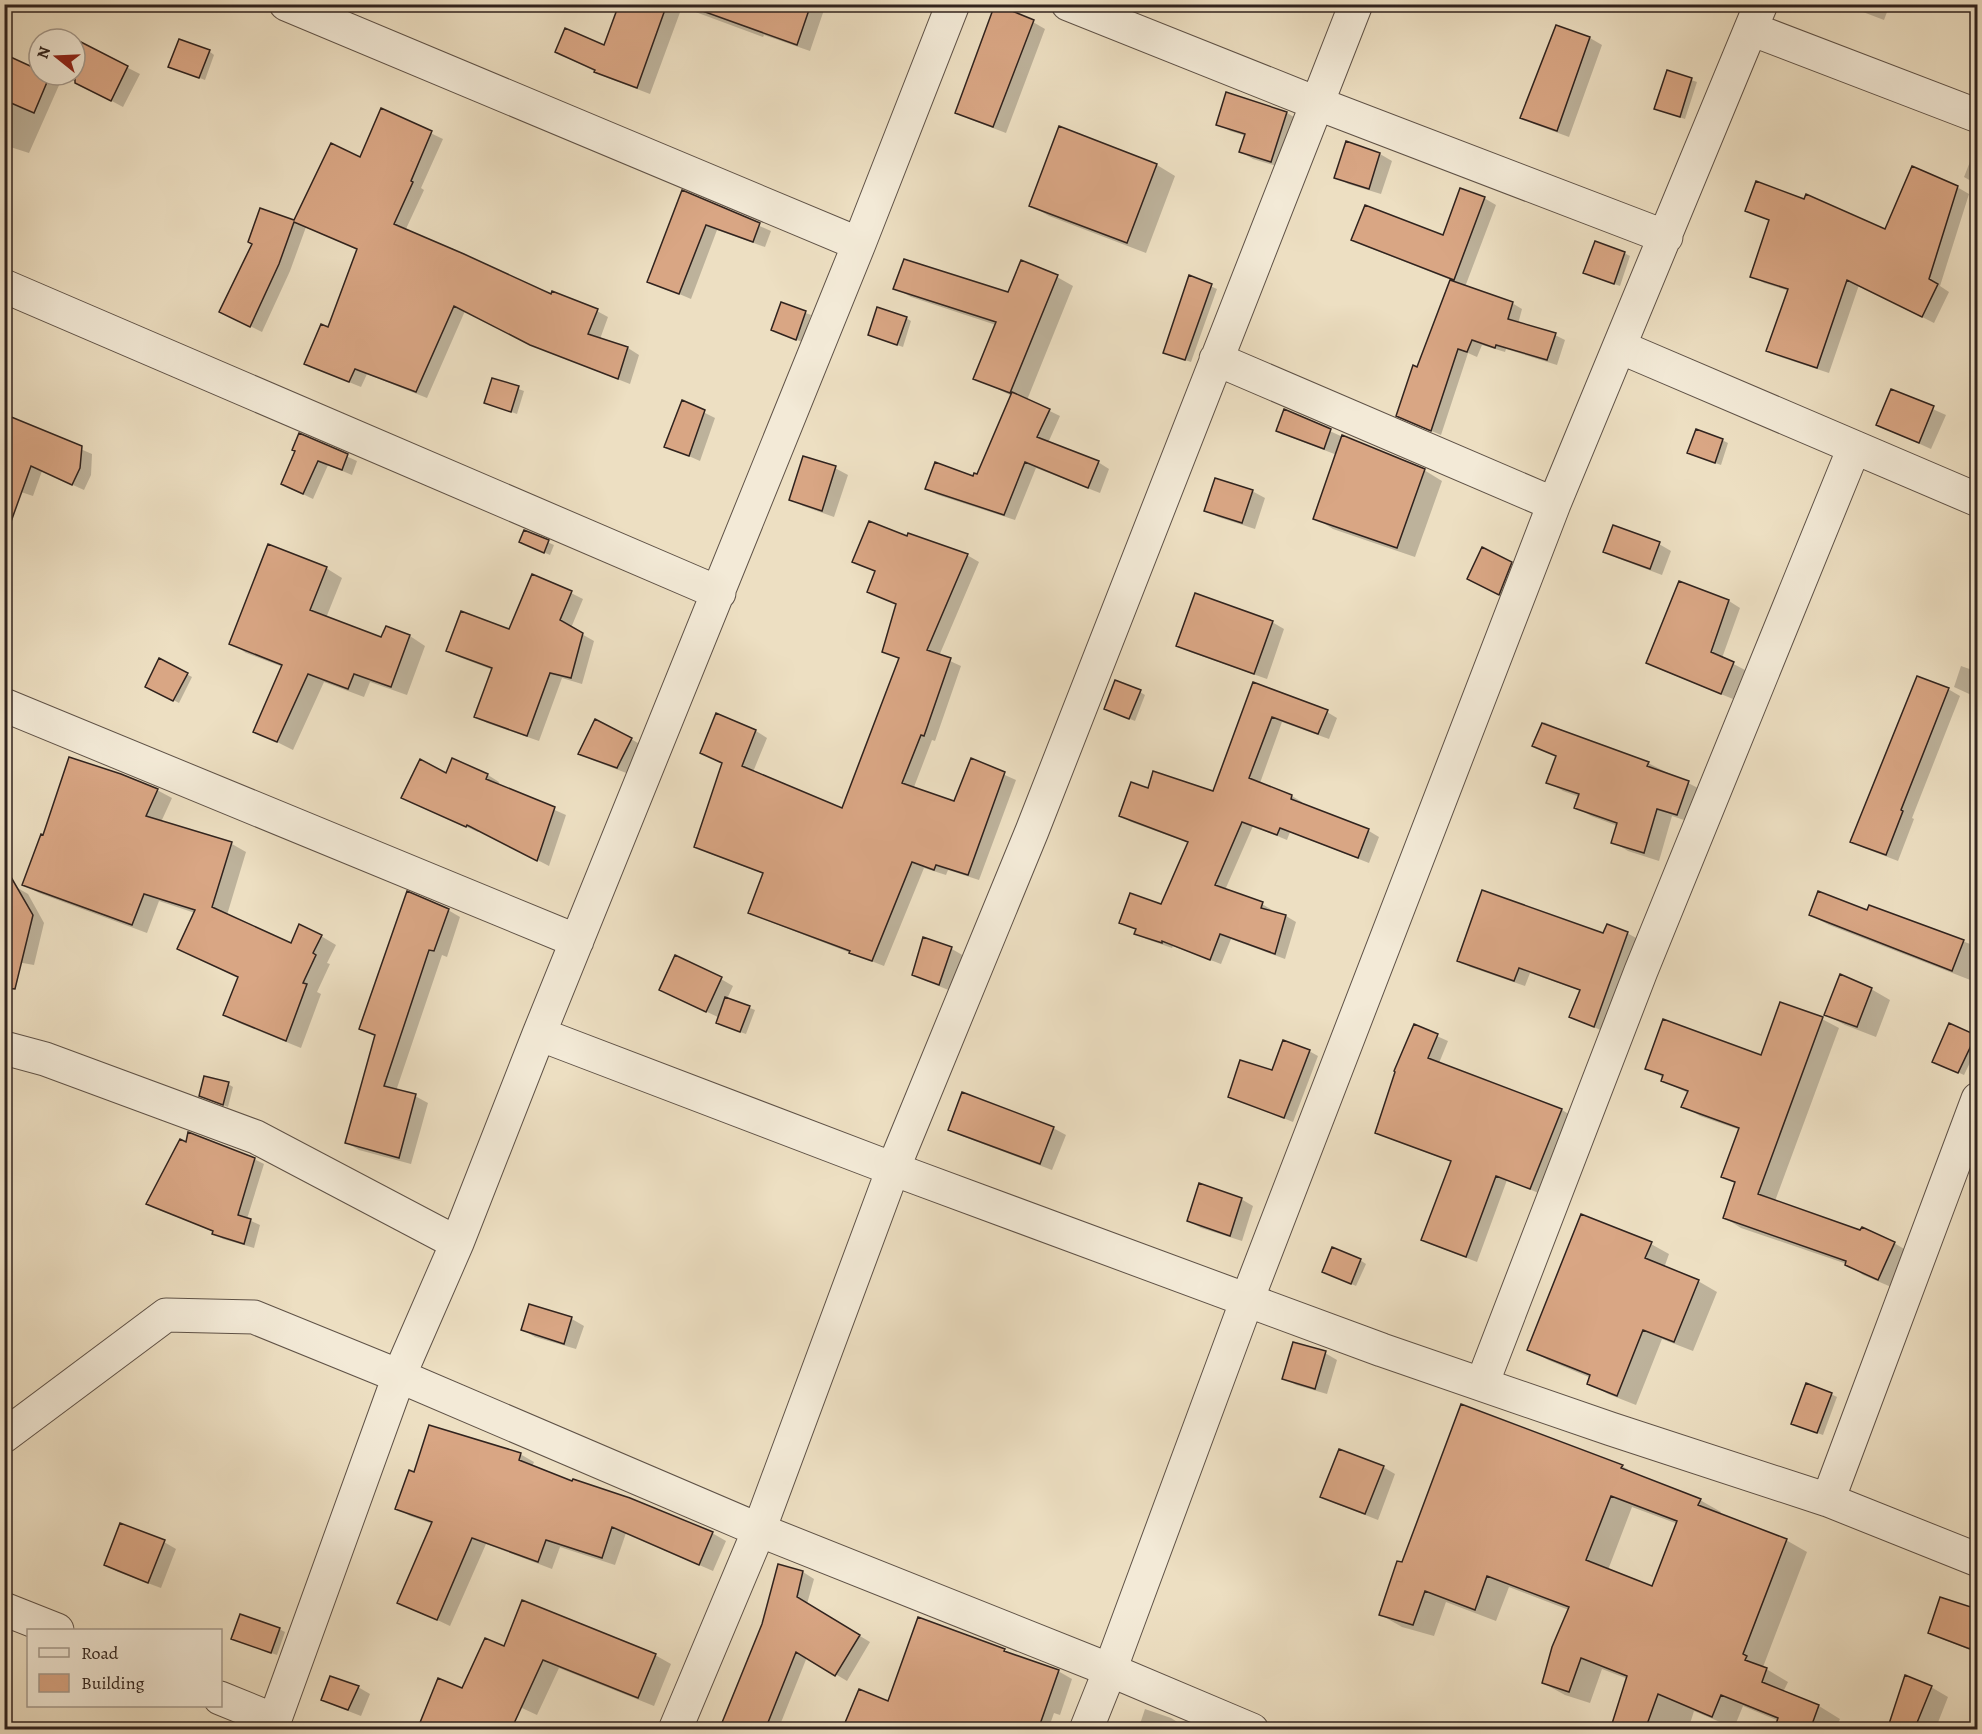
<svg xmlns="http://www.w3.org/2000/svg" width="1982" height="1734" viewBox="0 0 1982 1734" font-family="Alegreya,serif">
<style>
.shadow{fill:#0003;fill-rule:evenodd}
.building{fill:#d9a684;stroke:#30231e;stroke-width:1.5;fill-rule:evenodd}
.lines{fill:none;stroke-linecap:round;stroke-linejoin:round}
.minor-casing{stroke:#5f5247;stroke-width:35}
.minor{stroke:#f3ead7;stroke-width:33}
</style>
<rect width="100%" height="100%" fill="#eddfc2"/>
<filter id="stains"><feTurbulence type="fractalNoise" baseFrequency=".00333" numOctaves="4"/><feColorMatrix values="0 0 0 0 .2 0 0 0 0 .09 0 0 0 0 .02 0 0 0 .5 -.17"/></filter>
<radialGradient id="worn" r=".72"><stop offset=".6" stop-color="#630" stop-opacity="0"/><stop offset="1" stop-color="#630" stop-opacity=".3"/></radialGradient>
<path class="shadow" d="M89,4h16l-2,6z
M628,4h198l-16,47 -46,-16 -1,2 -81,-30 -32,87 -42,-16 -52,-26 49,-5z
M1842,4h48l-6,16z
M1033,22l12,7 -39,104 -37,-14 -12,-7z
M1557,27l33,11 12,7 -33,92 -35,-13 -12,-7z
M79,43l61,31 -17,33 -60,-32h12v-24z
M209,51l5,4 -9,25 -29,-11z
M4,56l35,16v3h7l14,8 -31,70 -25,-8z
M1668,72l29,10 -12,37 -24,-8z
M382,110l61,29 -22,49 3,2 -19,41 147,65 45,15 11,6 -8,22 28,9 11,7 -9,29 -87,-34 -78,-39 -38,87 -60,-24 -6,13 -44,-18 -11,-6 23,-34 29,-80 -52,-22 -16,44 -28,61 -30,-15 22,-73 7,-34 34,12 66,-63z
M1287,113l12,7 -16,48 -30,-9 -12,-7 5,-16 -16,-5 -12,-7z
M1060,128l97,37 18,11 -29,77 -97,-37 -19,-11z
M1347,143l33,11 12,7 -11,33 -33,-10 -12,-7z
M1977,144h1v41l-14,-8z
M1957,187l12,7 -29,92 9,6 -15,31 -75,-38 -30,88 -49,-16 -12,-7 21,-59 -25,-8 -12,-7 18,-55 -23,-10 139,20z
M683,192l88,39 -6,16 -48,-17 -26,69 -42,-18z
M1484,198l12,7 -31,82 47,16 10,6 -4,15 37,11 10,5 -8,25 -51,-16 -1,3 -23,-7 -5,12 -9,-4 -27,82 -33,-14 10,-53 33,-88 -86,-34 -12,-6 90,-3z
M1624,253l6,3 -10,30 -29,-10z
M1057,277l16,9 -46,114 33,16 -12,27 50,19 11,7 -9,24 -64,-25 -21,52 -77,-25 -12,-6 51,-13 35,-80 -37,-18 21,-53 -85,-28 -16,-9 114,6z
M1190,277l27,12 -26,73 -21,-7z
M782,304l29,11 -9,27 -29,-12z
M906,318l5,3 -8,26 -27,-9z
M493,380l31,11 -7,23 -31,-11z
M1892,391l54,24 -15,34 -53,-24z
M683,402l32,16 -15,43 -34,-15z
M1285,411l58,26 81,33 18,11 -27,76 -82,-28 -18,-11 22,-63 -47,-18 -12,-7z
M4,416l88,38 -1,21 -7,15 -42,-19 -9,25 -15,-5z
M300,435l57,26 -5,14 -24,-10 -15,34 -21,-10z
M1722,440l6,3 -7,22 -26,-9z
M835,468l13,7 -14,42 -31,-11 -12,-7z
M1252,491l13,7 -10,31 -37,-12 -12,-7z
M525,532l29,13 -4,10 -23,-10z
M908,538l59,17 12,7 -40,94 22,10 -26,75 -3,-1 -18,47 40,16 17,-43 45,20 -37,100 -31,-10 -2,5 -22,-7 -40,98 -123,-48 -11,-6 14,-38 -56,-21 -12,-7 27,-82 -22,-11 55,-22 11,7 -14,34 90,38 57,-150 -17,-9 14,-46 -28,-14 7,-19 -22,-11z
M1659,544l12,7 -9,24 -45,-17 -12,-7z
M1511,563l12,7 -12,30 -30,-14z
M326,568l16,10 -16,40 56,21 4,-11 24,8 15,10 -18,49 -37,-13 -6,15 -40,-15 -31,68 -38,-19 28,-64 -37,-14 -15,-10z
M1680,583l49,18 11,7 -18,50 23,12 -12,29 -74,-30 -11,-7z
M571,593l12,6 -12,29 23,13 -12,43 -20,-6 -23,63 -52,-18 -11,-7 17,-46 -34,-13 -11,-7 62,-19z
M1272,622l12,7 -17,50 -77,-27 -12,-7z
M160,660l32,17 -13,26 -32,-17z
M1961,666l17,6v26l-24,-11z
M1254,684l73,28 10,6 -8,21 -47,-17 -22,61 32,13 10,6 -1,2 68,27 10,6 -10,26 -79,-31 -3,8 -34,-14 -28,64 37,14 10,6 -1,2 15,4 10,6 -11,37 -54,-20 -10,25 -48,-18 -1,2 -26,-9 -10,-6 1,-3 -16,-7 40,-17 28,-63 -58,-21 -10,-6 28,-26 65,3z
M1948,689l12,7 -48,122 2,1 -16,42 -34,-13 -12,-7z
M1140,692l5,3 -10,26 -24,-10z
M1544,722l41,18 63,23 56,28 -11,32 -21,-7 -13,45 -31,-10 -15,-9 5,-16 -27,-10 -15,-9 4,-10 -17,-6 -15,-9 9,-25 -23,-12z
M631,739l12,7 -14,28 -37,-14 -12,-6z
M453,760l35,15 11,7 -1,3 68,30 -17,51 -70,-36 -1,2 -63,-28 32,-29z
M157,790l15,8 -11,24 71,22 14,8 -19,63 65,29 29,-8 15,9 -9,18 3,1 -13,28 4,2 -20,54 -62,-25 -14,-9 15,-36 -61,-29 16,-36 -36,-12 -12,32 -108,-40 -15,-8z
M16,887l12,7 16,29 -10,42 -17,-3z
M1870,906l108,41v36l-149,-58 -19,-10 58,-3z
M448,910l12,7 -13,40 -5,-2 -46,136 19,5 13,7 -17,61 -52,-14 -12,-7 29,-106 -15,-8z
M1627,933l11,6 -33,93 -34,-15 10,-26 -51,-18 -5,13 -55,-19 -12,-7 146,-25z
M924,939l28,10 12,7 -13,35 -25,-10 -12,-7z
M721,979l12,7 -6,13 28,11 -9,24 -23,-8 -5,-3 2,-5 -47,-22z
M1871,989l19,11 -14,37 -31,-12 -19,-10z
M1822,1019l17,9 -64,173 119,42 17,10 -15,36 -33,-14 -16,-11 -106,-36 -16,-10 11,-34 -13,-8 17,-46 -40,-14 -17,-10 5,-13 -25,-12 1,-3 -17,-10 115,-11z
M1950,1025l28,13v8l-14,29 -24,-11z
M1414,1026l34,15 -9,22 123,47 10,6 -31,78 -34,-14 -30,82 -44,-17 -10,-6 29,-77 -64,-24 -11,-6z
M1309,1051l9,5 -25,66 -64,-26z
M228,1084l5,3 -5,20 -22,-9z
M1053,1128l13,7 -14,35 -90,-34 -12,-7z
M254,1159l10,5 -17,55 13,6 -6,23 -31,-9 -9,-5v-2l-56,-24z
M1241,1199l12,7 -11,35 -41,-13 -12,-7z
M1651,1244l18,10 -5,14 34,13 19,11 -24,59 -31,-12 -26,66 -28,-11 -19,-11 2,-5 -43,-18 -19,-11z
M1360,1260l6,4 -10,22 -27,-12z
M530,1306l42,13 12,7 -8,23 -41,-12 -12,-7z
M1325,1353l12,7 -10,34 -31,-9 -12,-7z
M1831,1394l6,3 -14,38 -25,-9z
M520,1454l14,8 -2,5 180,66 14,8 -13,30 -87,-38 -11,32 -55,-18 -8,22 -66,-25 -36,82 -51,-24 34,-78 -23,-8 -13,-8 18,-34z
M1622,1466l17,10 61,24 21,12 -1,3 66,25 21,12 -44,115 25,15 -5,10 36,14 21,13 -5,11h-60l4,-9 -36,-15 -9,22 -40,-17 -6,19h-77l17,-51 -26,-10 -12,34 -25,-8 -22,-12 26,-73 -60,-23 -13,34 -50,-19 -12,34 -32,-9 -21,-12 21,-51zM1632,1507l46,17 -25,64 -45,-18z
M1383,1467l12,7 -17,46 -44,-17 -12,-7z
M121,1525l43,17 12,7 -15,39 -43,-16 -12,-7z
M779,1566l24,6 11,7 -7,25 63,38 -23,39 -40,-24 -29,73h-48l33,-105z
M1941,1599l37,12v42l-36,-14 -12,-7z
M279,1629l6,3 -8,23 -44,-16z
M505,1648l150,7 16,9 -17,42 -95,-38 -22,47 -30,-14 -44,-11z
M1004,1650l10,6 44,15 14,8 -12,36 -6,-2 -6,17h-204l45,-27z
M358,1687l12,7 -9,22 -26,-10 -12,-7z
M1931,1687l17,10 -13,33h-47z
M1145,1709l26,9 11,7 -2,5h-42z"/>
<path class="building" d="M619,4h48l-30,84 -43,-16 1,-2 -40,-18 10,-24 39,17z
M694,4h117l-14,41 -103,-37z
M995,4l39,16 -41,107 -38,-14z
M1556,25l34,12 -33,94 -37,-13z
M75,39l53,27 -17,35 -36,-18z
M179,39l31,11 -11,28 -31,-11z
M4,54l35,16v5h11l-16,38 -30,-13z
M1667,70l25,8 -12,39 -26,-8z
M1226,92l61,20 -16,50 -32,-10 6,-18 -29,-9z
M381,108l51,23 -21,50 2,1 -19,42 70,30 87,40 1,-3 46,18 -10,25 40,13 -10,32 -88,-34 -76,-39 -38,86 -61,-23 -6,13 -45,-18 17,-40 7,3 29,-78 -63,-27 -15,42 -29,63 -31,-15 33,-68 -4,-2 12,-34 34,12 37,-77 29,14z
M1059,126l98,38 -30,79 -98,-37z
M1346,141l34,12 -11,36 -35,-11z
M1912,166l46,20 -29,93 9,5 -16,33 -75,-37 -30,88 -51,-17 22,-62 -38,-12 19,-57 -24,-9 11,-30 48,18 2,-5 79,35z
M1460,188l25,9 -31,83 -103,-40 14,-35 78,30z
M682,190l78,33 -7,19 -47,-17 -27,69 -32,-12z
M1595,241l30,11 -11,32 -31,-11z
M904,259l104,33 13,-32 37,15 -48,118 -37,-14 23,-57 -103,-33z
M1189,275l23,9 -27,76 -22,-7z
M1450,280l63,22 -5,17 48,14 -9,27 -51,-15 -1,3 -23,-8 -5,12 -9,-3 -27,82 -35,-15 17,-51 4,2z
M781,302l25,9 -10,29 -25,-10z
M877,307l30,10 -10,28 -29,-10z
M492,378l27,8 -8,26 -27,-9z
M1891,389l43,17 -15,37 -43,-18z
M1012,392l38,17 -13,28 62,24 -11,27 -63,-26 -21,53 -79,-26 10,-27 38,14 1,-3 3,1z
M682,400l23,10 -16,46 -25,-9z
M1284,409l47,20 -7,20 -48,-18z
M4,414l78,32 -2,22 -8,17 -41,-19 -23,64 -4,-1z
M1696,429l27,10 -8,24 -28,-10z
M299,433l49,21 -6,16 -24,-9 -15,33 -22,-10 14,-33 -3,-1z
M1342,435l83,34 -28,79 -84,-29z
M803,456l33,10 -14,45 -33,-11z
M1215,478l38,12 -11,33 -38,-12z
M869,521l38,15 1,-3 60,21 -41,96 24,8 -27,78 -3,-1 -19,48 52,18 17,-43 34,14 -37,103 -32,-10 -2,5 -22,-8 -40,99 -23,-8 1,-2 -102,-38 15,-40 -69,-26 28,-84 -22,-10 16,-40 40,17 -14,36 100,42 57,-150 -17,-6 14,-48 -29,-12 8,-21 -23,-9z
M1613,525l47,17 -10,27 -47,-17z
M524,530l25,10 -5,13 -25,-11z
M268,544l59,23 -17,43 71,27 5,-11 24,9 -19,52 -37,-13 -6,15 -40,-15 -31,68 -24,-10 29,-67 -53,-21z
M1482,547l30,15 -13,33 -32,-16z
M532,574l40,17 -12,29 23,13 -12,45 -21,-5 -23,63 -53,-19 18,-49 -46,-17 15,-40 48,18z
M1679,581l50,19 -18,52 23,10 -13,32 -75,-31z
M1195,593l78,28 -19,53 -78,-28z
M159,658l29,15 -15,28 -28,-14z
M1917,676l32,12 -48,122 2,1 -17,44 -36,-13z
M1115,680l26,10 -12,29 -25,-10z
M1253,682l75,28 -10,24 -46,-17 -23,61 43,17 -1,4 78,30 -11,29 -78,-30 -3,7 -35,-13 -27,63 48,17 -2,6 25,7 -11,39 -55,-20 -10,26 -48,-19v2l-28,-9 2,-5 -17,-6 11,-30 31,11 27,-62 -69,-26 12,-34 17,6 5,-17 60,20z
M595,719l37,19 -15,30 -39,-14z
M1542,723l107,39 -2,4 42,15 -12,34 -20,-6 -13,44 -33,-10 6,-20 -43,-15 5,-14 -33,-11 10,-27 -24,-10z
M69,757l52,17 37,15 -12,27 86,26 -20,65 79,36 8,-19 23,11 -9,18 3,2 -13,28 4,1 -21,57 -63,-26 15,-38 -61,-28 18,-39 -51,-16 -12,31 -110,-40 19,-51 2,1z
M452,758l36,16 -2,5 69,28 -18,54 -70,-36 -1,2 -65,-29 19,-39 26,14z
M4,865l29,50 -18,74 -11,-1z
M1482,890l121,43 4,-9 21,8 -34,95 -25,-10 11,-27 -61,-22 -5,13 -57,-20z
M407,891l42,18 -15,42 -5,-1 -45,136 32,8 -17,64 -54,-15 30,-108 -16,-6z
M1818,891l49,19 2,-5 95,35 -12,31 -143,-56z
M923,937l29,10 -13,38 -27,-10z
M675,955l47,22 -16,35 -47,-22z
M1840,974l32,14 -15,39 -33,-12z
M725,997l25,9 -10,26 -24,-9z
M1780,1002l43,15 -65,177 102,36 2,-3 33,15 -17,38 -33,-15 1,-4 -123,-43 12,-36 -14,-5 18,-49 -58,-21 7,-16 -27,-10 2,-6 -18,-6 18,-50 98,36z
M1949,1023l27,12 -18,38 -26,-11z
M1414,1024l24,10 -10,24 134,51 -32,80 -34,-13 -30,81 -45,-17 30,-79 -76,-28 20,-61 -1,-1z
M1283,1040l27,10 -26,68 -56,-21 12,-37 32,10z
M204,1076l25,6 -6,23 -24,-9z
M962,1092l92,35 -14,37 -92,-34z
M188,1132l67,26 -17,57 13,4 -7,25 -32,-10 1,-3 -67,-27 34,-65 6,3z
M1199,1183l43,15 -12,38 -43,-15z
M1581,1214l71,28 -7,16 54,22 -25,62 -31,-12 -26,66 -30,-12 3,-9 -63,-25z
M1332,1247l29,12 -10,25 -29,-12z
M529,1304l43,13 -8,27 -43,-14z
M1293,1342l33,9 -11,38 -33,-10z
M1806,1383l26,10 -15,40 -26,-9z
M1461,1404l162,61 -2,3 80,31 -3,6 89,34 -44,115 4,2 -2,4 22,8 -5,14 57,23 -9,25h-36l4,-12 -57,-23 -9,22 -54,-23 -13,36h-35l17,-54 -46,-18 -12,34 -27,-9 10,-36 17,-40 -82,-31 -12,34 -50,-19 -12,34 -34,-10 18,-54 5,1zM1611,1496l66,25 -25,65 -66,-26z
M429,1425l92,28 -2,7 53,21 1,-2 57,19 83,34 -14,33 -87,-38 -10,31 -56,-18 -8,22 -66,-24 -35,82 -40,-17 35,-81 -37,-13 14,-39 5,2z
M1339,1449l45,17 -19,48 -45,-17z
M120,1523l45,17 -17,43 -44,-18z
M778,1564l25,7 -6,26 63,38 -25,41 -39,-24 -31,78h-46l43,-106z
M1940,1597l37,12v17l-7,23 -42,-16z
M522,1600l134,54 -18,44 -95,-38 -32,70h-94l21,-52 24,10 23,-50 19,8z
M240,1614l40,14 -9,25 -40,-14z
M918,1617l87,32 -1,2 55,19 -21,60h-196l17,-41 29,12z
M1905,1675l27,11 -18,44h-27z
M330,1676l29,10 -11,24 -27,-10z"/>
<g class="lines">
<defs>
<path id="minor" d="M286,4l573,240
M1068,4l248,99 350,134
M1751,29l227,87
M4,286l715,307
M1620,347l358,153
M1216,359l338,145
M4,705l573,236
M539,1034l354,135 489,181 229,79 217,71 150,60
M4,1048l41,11 211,78 201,106
M1482,1384l159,-413 213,-523
M4,1436l162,-121 88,2 145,59 360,154 351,140 142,60
M1828,1500l150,-401
M4,1609l53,21
M220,1698l54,22
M271,1730l128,-354 58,-133 82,-209 320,-790 94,-240
M675,1730l84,-200 134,-361 139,-338 324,-827
M1086,1730l24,-60 137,-370 307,-796 207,-500"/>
</defs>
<use href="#minor" class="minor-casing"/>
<use href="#minor" class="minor"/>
</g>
<rect width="1982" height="1734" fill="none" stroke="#eddfc2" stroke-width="24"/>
<rect x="6" y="6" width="1970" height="1722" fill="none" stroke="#30231e" stroke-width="3"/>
<rect x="12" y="12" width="1958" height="1710" fill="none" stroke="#30231e" stroke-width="1.5"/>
<rect x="27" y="1629" width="195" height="78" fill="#f3ead7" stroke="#a59a8d" stroke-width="1.5"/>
<rect x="39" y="1648" width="30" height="9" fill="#f3ead7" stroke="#a59a8d" stroke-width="1.5"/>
<text x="81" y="1659" font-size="18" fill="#30231e">Road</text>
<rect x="39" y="1674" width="30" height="18" fill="#d9a684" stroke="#a59a8d" stroke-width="1.5"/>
<text x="81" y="1689" font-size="18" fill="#30231e">Building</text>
<g transform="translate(57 57) rotate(288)"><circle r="28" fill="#f3ead7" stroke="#a59a8d" stroke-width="1.5"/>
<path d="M0-4.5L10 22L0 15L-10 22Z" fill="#8f2418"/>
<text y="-9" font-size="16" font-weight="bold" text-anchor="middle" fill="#30231e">N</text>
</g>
<rect width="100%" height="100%" filter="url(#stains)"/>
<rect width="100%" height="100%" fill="url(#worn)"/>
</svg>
